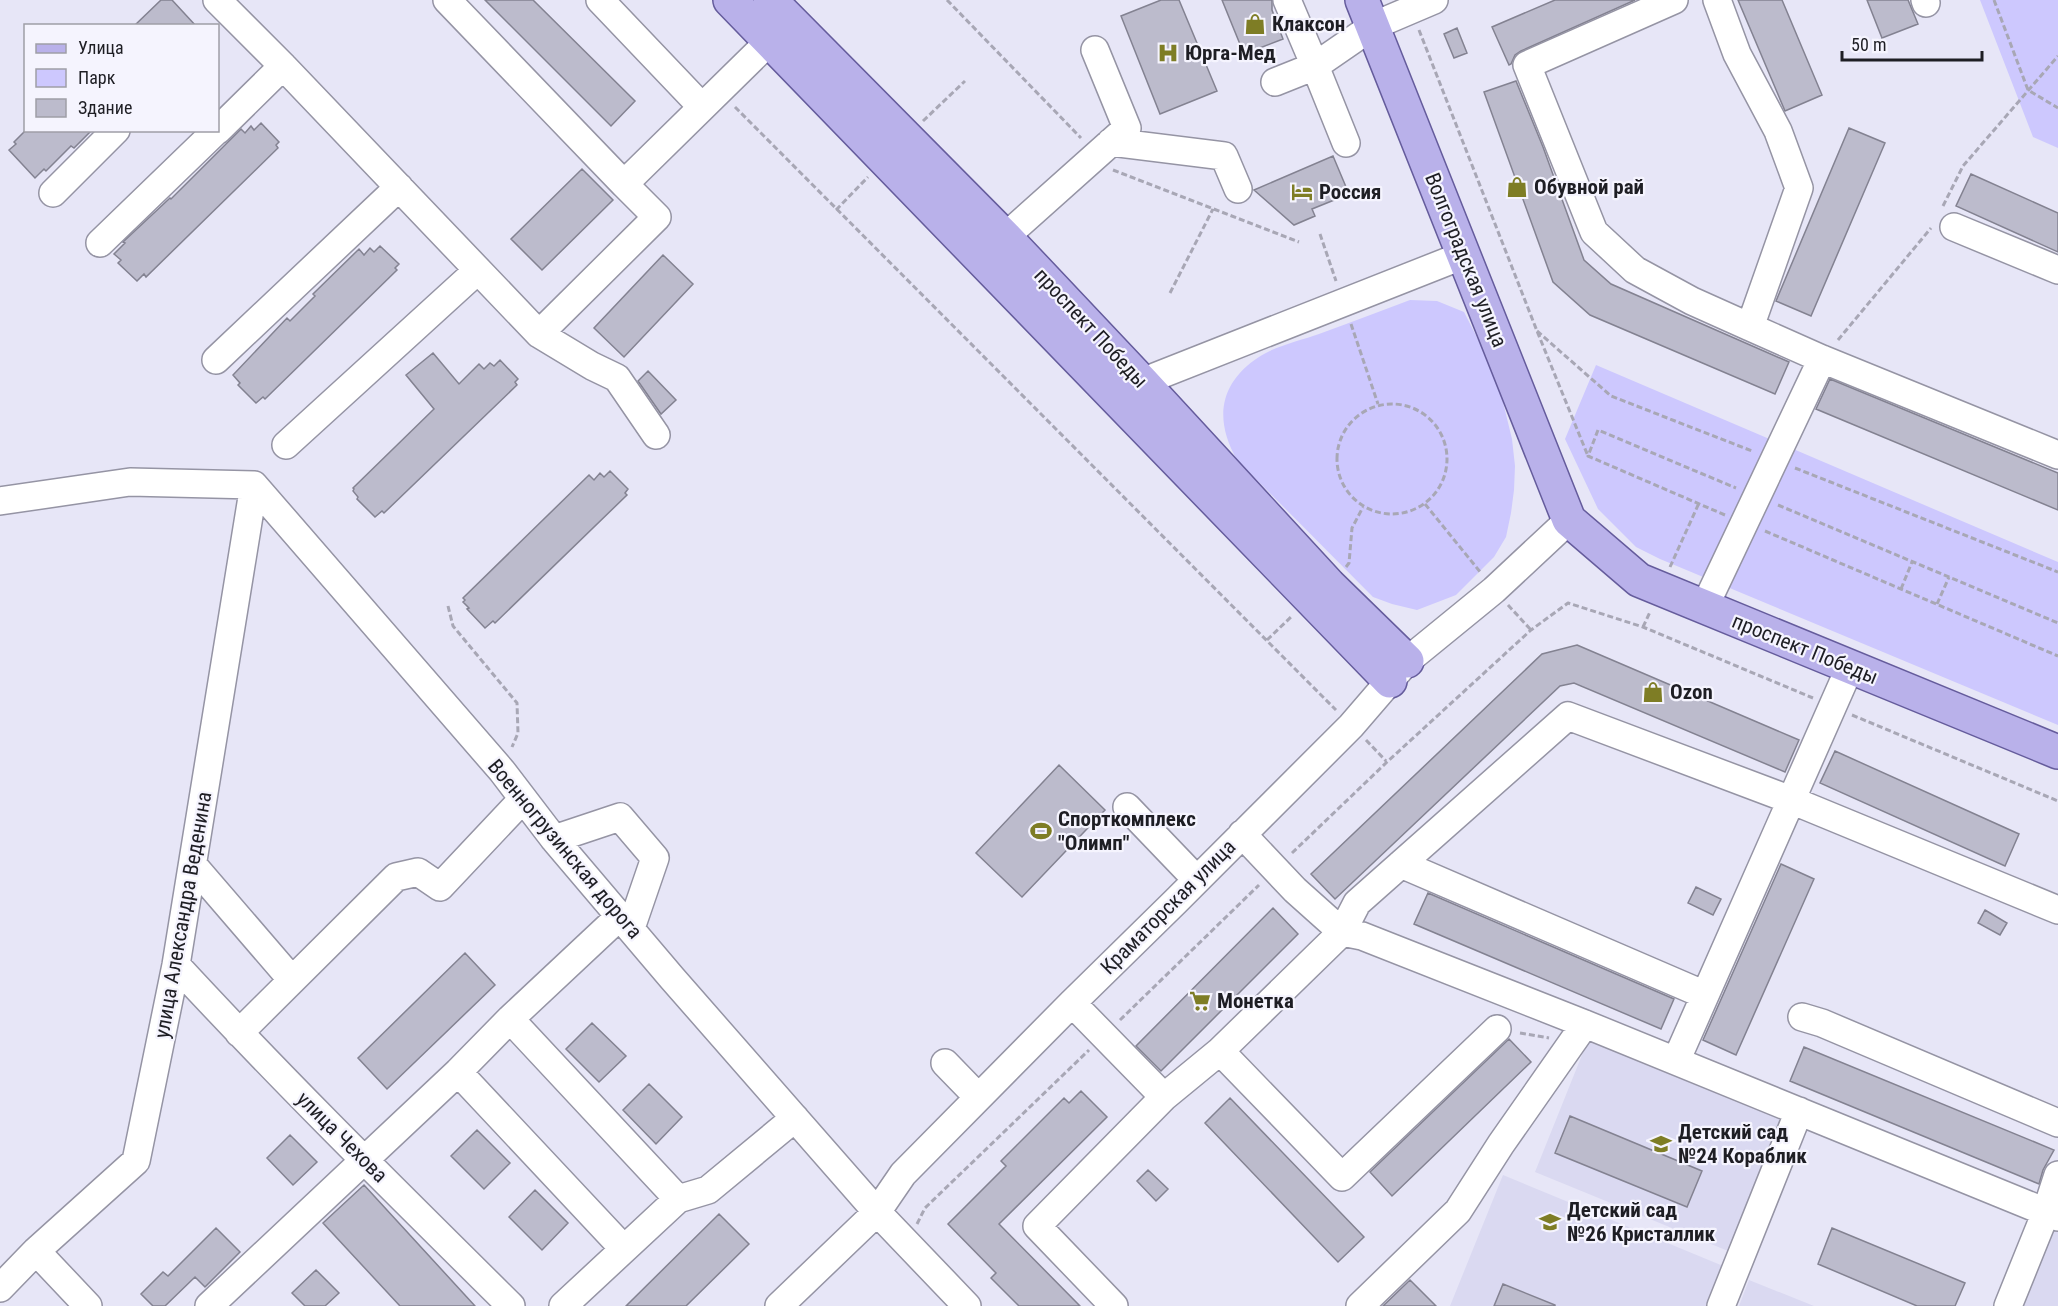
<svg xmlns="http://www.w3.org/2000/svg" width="2058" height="1306" viewBox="0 0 2058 1306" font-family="'Roboto Condensed',sans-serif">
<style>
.built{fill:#dad9f1}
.green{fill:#cdc8fe}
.building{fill:#bcbbcc;stroke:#838291;stroke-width:1.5}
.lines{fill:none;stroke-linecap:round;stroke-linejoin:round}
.minor-casing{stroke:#9594a4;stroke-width:30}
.major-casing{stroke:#655c9c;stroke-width:36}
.path{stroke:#a8a7b5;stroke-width:3;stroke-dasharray:6 3;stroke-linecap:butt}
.minor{stroke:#fff;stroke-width:27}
.major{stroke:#b9b1ea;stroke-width:33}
.labels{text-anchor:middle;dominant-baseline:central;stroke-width:4.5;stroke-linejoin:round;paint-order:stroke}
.poi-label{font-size:21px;font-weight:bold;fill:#1e1e24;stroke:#f5f4fe;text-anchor:start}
.street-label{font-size:21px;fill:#1e1e24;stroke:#f5f4fe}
</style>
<rect width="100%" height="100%" fill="#e7e6f7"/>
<path class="built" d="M1590,1035l198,80 -55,138 -198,-81z
M1503,1175l225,93 -15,38h-263z
M2051,1227l7,4v75h-39z
M1749,1280l65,26h-75z"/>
<path class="green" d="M1980,0h78v148l-25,-11z
M1410,300l27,1 27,11 22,43 16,43 10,41 3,27 -1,24 -3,23 -5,24 -12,20 -38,38 -39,15 -25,-6 -19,-7 -136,-137c-23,-40 -18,-77 22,-103 14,-10 43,-17 60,-23 31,-11 61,-23 91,-34z
M1596,365l462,197v163l-398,-166 -24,-12 -38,-38 -33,-70z"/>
<path class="building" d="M161,0h11l24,26h-62z
M485,0h48l102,101 -24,25z
M1161,0h18l38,91 -57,23 -39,-98z
M1222,0h50v10l11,29 -39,15z
M1555,0h80l-114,51 -6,4 -4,9 -2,1 -17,-38z
M1738,0h44l40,95 -37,16z
M1867,0h41l10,24 -36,14z
M1457,28l10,25 -13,5 -10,-24z
M1516,81l27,66 41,113 27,24 178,78 -14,32 -185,-79 -37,-33 -69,-190z
M261,123l18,19 -3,3 2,3 -132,129 -2,-3 -7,7 -19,-18 3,-3 -7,-6 11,-11 -2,-1 47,-44 1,1 70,-70 4,4 6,-7 3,4z
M1849,128l36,15 -74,173 -35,-15z
M26,130h66l-18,18 -3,-2 -25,25 -2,-2 -9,9 -26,-28 7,-6 -2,-2z
M1333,156l16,38 -37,15 3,7 -21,9 -40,-35z
M582,169l31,31 -71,70 -31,-31z
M1971,174l87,39v39l-102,-46z
M380,246l19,18 -4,4 2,2 -132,129 -2,-2 -7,6 -18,-18 2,-2 -7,-8 54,-57 3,3 25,-25 -2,-2 46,-45 5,6 6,-7 4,4z
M663,255l30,29 -69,73 -30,-29z
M433,353l26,31 20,-20 5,5 6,-6 4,3 6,-6 18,19 -3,3 2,3 -133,128 -2,-2 -7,6 -18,-18 1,-2 -5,-6 1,-2 -1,-1 81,-79 -28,-34z
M648,371l28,29 -15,14 -23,-33z
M1830,379l228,94v37l-242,-101z
M610,471l18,18 -3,4 2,2 -132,128 -2,-2 -8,7 -18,-19 2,-1 -6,-6 2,-2 -2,-2 126,-123 5,5 6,-7 4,4z
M1577,645l222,95 -14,32 -211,-89 -14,3 -225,213 -24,-25 231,-220z
M1835,751l184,83 -14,32 -185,-83z
M1059,765l46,45 -83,87 -46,-44z
M1781,864l33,15 -78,176 -33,-15z
M1696,887l25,12 -8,16 -25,-12z
M1428,893l246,106 -13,30 -247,-105z
M1273,908l25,26 -137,137 -25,-25z
M1985,910l22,13 -7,12 -22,-12z
M465,953l30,32 -108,104 -29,-31z
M592,1023l34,33 -27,26 -33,-33z
M1509,1039l22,23 -139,134 -22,-24z
M1804,1047l250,103 -11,20 -4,14 -249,-103z
M649,1084l33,33 -26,27 -33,-34z
M1081,1091l26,26 -108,107 81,82h-61l-28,-28 5,-5 -48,-49 58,-58 -5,-5 63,-63 5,5z
M1230,1098l134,139 -26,25 -133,-139z
M1570,1116l132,55 -15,36 -132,-54z
M477,1130l33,33 -26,26 -33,-33z
M290,1135l27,27 -24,23 -26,-27z
M1148,1170l20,19 -12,12 -19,-20z
M364,1185l111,121h-75l-77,-83z
M535,1190l33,33 -26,27 -33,-33z
M719,1214l30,30 -63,62h-60z
M216,1228l24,24 -35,35 -10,-10 -30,29h-12l-12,-12 22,-22 5,4z
M1832,1228l133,55 -10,23h-38l-99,-42z
M316,1270l23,23 -14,13h-20l-13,-13z
M1410,1280l26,26h-53z
M1503,1284l52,21v1h-61z"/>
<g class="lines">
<defs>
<path id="minor" d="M217,0l66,66 256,268 53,32 25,12 39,57
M447,0l177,184
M600,0l102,107
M1287,0l28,66 58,-40 61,-26
M1674,0l-147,65 67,167 41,38 57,31 58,26
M1717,0l20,54 41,77 21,57 -49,139 72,32 236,96
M1925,0l1,3
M1275,82l40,-16 31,77
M218,130l65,-64
M1111,142l113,14 14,33
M53,193l63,-63
M1954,227l104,43
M1005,237l122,-109 -32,-78
M100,243l117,-113
M539,334l118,-117 -33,-33 161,-158
M216,360l183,-173
M1142,382l322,-127
M286,445l192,-175
M254,485l248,286 52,68 118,139 205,234 90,94
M0,501l130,-19 124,3
M1704,608l118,-249
M1127,807l70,73
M1242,834l53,56 47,42 20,4 223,88 473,193
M554,839l66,-22 35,41 -24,70
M1401,864l304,131
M193,865l99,115
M176,965c108,117 222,229 335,341
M1072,1003l92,94 -127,129 77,80
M1802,1017l20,6 236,100
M510,1019l110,-103
M1497,1029l-155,148 -122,-126 122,-119 15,-29 211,-187 223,84 267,110
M239,1033l157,-156 22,-5 22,15 82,-87
M1676,1061l174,-394
M945,1063l33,34
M458,1072l166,177
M1164,1097l56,-46
M36,1251l52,55
M0,1288l36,-37 100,-90 40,-196 78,-480
M209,1306l249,-234 52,-53 168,180
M563,1306l115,-107 30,-9 87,-72
M779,1306l98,-94 26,-38 169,-171 104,-102 175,-175 56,-65 87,-71 75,-70
M1360,1306l98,-95 43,-67 84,-120
M1721,1306l78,-195
M2008,1306l38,-94 12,-37"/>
<path id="major" d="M730,0l660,681
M770,0l235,237 137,145 187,203 78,76
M1362,0l207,520 70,60 419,172"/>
</defs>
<use href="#minor" class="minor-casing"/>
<use href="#major" class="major-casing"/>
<path class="path" d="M947,0l134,138
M1994,0l34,90 30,18
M1419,30l118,301 51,125
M735,107l601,603
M923,121l42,-40
M1113,170l186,72
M1943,206l20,-40 95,-110
M836,210l32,-33
M1320,234l16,47
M1170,293l43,-84
M1351,324l27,80
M1537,331l74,65 141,55
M1838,340l93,-112
M1337 459a55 55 0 1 1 110 0a55 55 0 1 1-110 0Z
M1795,468l263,104
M1425,504l56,69
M1778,505l280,118
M1725,515l-137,-59 10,-26 138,58
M1765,531l293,125
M1346,567l3,-4 3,-35 11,-21
M1670,567l29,-64
M1901,589l11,-27
M1937,604l12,-27
M1508,605l23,25
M448,606l5,20 64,77 1,30 -6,14
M1643,627l7,-15
M1267,640l25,-24
M1852,715l206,86
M1366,740l20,21
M1292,853l95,-91 144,-132 37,-27 75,24 170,71
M1120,1020l139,-135
M1520,1033l29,5
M917,1224l8,-16 164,-158"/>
<use href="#minor" class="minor"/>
<use href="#major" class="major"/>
</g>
<defs>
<symbol id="shop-bare" viewBox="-9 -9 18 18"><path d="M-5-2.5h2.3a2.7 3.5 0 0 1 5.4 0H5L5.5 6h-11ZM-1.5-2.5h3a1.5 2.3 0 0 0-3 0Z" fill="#7e7d25" stroke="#f5f4fe" stroke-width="2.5" paint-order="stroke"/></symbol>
<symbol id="hospital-bare" viewBox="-9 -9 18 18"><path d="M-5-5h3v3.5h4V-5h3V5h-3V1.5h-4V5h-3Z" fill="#7e7d25" stroke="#f5f4fe" stroke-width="2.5" paint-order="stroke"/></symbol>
<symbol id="hotel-bare" viewBox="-9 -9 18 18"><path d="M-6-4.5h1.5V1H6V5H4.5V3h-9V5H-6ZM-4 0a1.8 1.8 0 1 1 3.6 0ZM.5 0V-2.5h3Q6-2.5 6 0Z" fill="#7e7d25" stroke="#f5f4fe" stroke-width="2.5" paint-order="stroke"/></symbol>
<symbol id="stadium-bare" viewBox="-9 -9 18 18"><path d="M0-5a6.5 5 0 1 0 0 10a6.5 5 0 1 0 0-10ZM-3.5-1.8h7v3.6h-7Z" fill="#7e7d25" stroke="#f5f4fe" stroke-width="2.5" paint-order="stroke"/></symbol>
<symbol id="supermarket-bare" viewBox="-9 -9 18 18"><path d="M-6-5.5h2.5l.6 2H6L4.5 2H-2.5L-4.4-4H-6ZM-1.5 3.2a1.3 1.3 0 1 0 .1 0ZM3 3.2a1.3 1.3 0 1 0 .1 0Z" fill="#7e7d25" stroke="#f5f4fe" stroke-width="2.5" paint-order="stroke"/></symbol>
<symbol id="school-bare" viewBox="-9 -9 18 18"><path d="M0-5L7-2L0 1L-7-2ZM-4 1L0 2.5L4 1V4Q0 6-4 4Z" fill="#7e7d25" stroke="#f5f4fe" stroke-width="2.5" paint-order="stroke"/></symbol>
</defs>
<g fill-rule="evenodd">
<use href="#shop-bare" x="1240" y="9" width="30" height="30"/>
<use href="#hospital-bare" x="1153" y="38" width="30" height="30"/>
<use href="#shop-bare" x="1502" y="172" width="30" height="30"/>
<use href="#hotel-bare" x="1287" y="177" width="30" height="30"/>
<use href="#shop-bare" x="1638" y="677" width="30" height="30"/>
<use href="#stadium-bare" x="1026" y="816" width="30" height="30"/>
<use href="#supermarket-bare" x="1185" y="986" width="30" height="30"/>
<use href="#school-bare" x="1646" y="1129" width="30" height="30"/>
<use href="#school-bare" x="1535" y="1207" width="30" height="30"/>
</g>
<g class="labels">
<g class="poi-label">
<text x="1272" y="24">Клаксон</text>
<text x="1185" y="53">Юрга-Мед</text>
<text x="1534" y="187">Обувной рай</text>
<text x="1319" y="192">Россия</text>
<text x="1670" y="692">Ozon</text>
<text x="1058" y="819">Спорткомплекс<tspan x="1058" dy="24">"Олимп"</tspan></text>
<text x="1217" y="1001">Монетка</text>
<text x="1678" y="1132">Детский сад<tspan x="1678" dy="24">№24 Кораблик</tspan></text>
<text x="1567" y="1210">Детский сад<tspan x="1567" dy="24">№26 Кристаллик</tspan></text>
</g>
<g class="street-label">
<text transform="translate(1466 260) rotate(68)">Волгоградская улица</text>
<text transform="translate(1091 328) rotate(47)">проспект Победы</text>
<text transform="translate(1805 649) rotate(22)">проспект Победы</text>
<text transform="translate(565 849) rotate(50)">Военногрузинская дорога</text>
<text transform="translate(1168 907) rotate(-45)">Краматорская улица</text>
<text transform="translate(183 915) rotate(-80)">улица Александра Веденина</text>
<text transform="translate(342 1137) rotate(45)">улица Чехова</text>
</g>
</g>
<rect x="24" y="24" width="195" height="108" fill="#f5f4fe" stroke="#9f9ea7" stroke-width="1.5"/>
<rect x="36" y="44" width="30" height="9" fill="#b9b1ea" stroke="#9f9ea7" stroke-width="1.5"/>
<text x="78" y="54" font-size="18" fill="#1e1e24">Улица</text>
<rect x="36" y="69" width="30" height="18" fill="#cdc8fe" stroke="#9f9ea7" stroke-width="1.5"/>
<text x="78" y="84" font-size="18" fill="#1e1e24">Парк</text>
<rect x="36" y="99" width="30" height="18" fill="#bcbbcc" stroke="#9f9ea7" stroke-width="1.5"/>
<text x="78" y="114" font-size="18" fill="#1e1e24">Здание</text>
<path d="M1842 51v9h140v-9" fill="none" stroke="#1e1e24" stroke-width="3"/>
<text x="1851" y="51" font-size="18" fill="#1e1e24" stroke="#f5f4fe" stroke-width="4.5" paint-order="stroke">50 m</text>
</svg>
